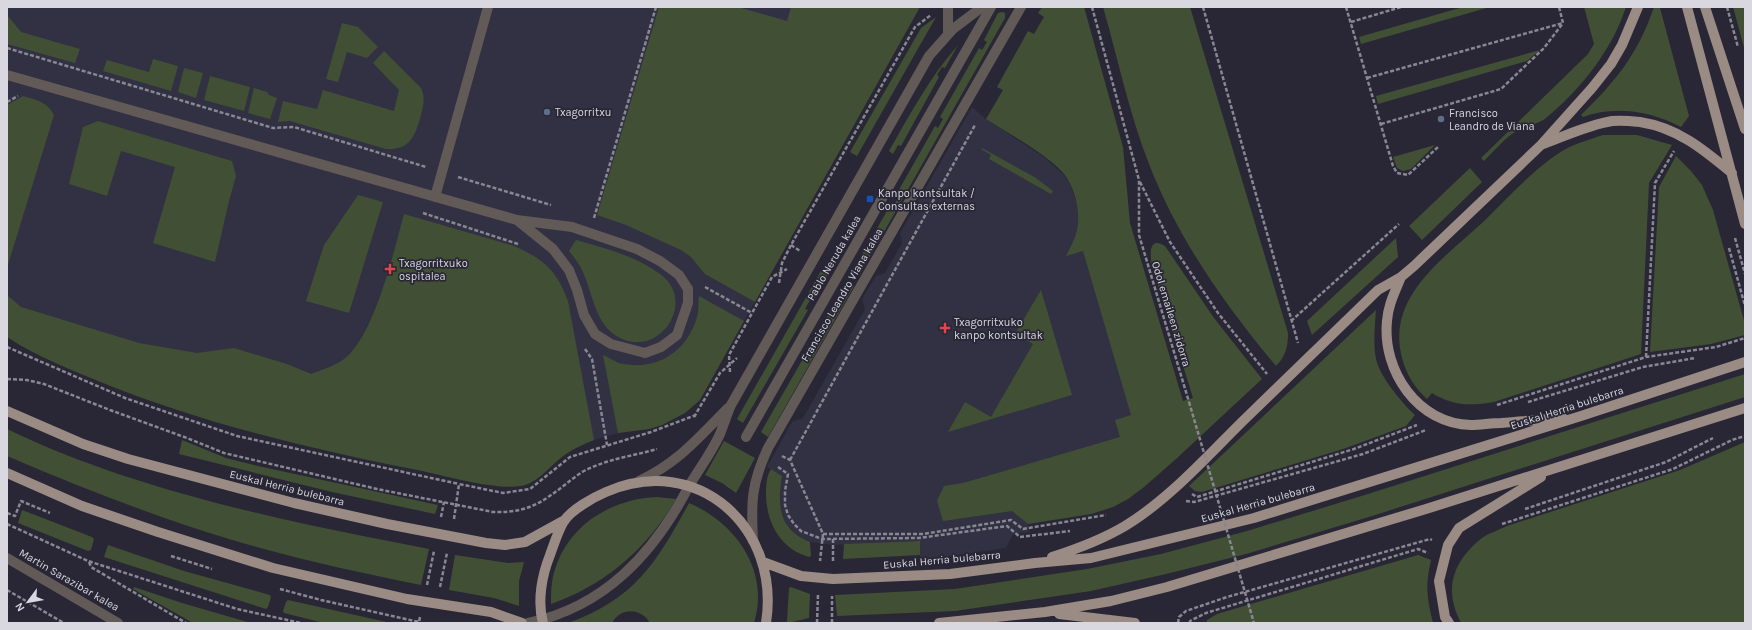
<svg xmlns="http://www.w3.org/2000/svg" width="1752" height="630" viewBox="0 0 1752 630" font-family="Karla,sans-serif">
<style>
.built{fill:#323043}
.green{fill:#415034}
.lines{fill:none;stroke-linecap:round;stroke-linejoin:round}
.path{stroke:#888792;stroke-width:2.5;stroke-dasharray:4 2;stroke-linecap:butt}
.service{stroke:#625a57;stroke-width:10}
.pedestrian{stroke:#625a57;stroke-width:10}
.minor{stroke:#625a57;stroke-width:10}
.primary{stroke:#9a8b84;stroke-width:10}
.path-bridge{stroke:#888792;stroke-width:2.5;stroke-dasharray:4 2;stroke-linecap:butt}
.service-dot{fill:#5c6f8a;stroke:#292735;stroke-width:1.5}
.transit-dot{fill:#1a4fb4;stroke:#292735;stroke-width:1.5}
.health-dot{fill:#e0444e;stroke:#292735;stroke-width:1.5}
.labels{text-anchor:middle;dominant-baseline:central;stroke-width:3.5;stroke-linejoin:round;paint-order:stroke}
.poi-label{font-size:11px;fill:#d9d8e1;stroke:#292735;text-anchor:start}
.street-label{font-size:11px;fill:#d9d8e1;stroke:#292735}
</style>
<rect width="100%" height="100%" fill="#292735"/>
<path class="built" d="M7,7h913l-220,393 -15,13 -23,12 -13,4 -31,4 -24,7 -16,7 -13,7 -35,29 -9,3 -18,1 -143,-28 -146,-37 -69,-23 -61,-24 -77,-38z
M972,107l14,12 58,38 20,18 6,9 27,74 59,218 -28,23 -15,8 -22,7 -63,10 1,8 -16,2 -7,14 -86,12v-19l-87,4 -23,-3 -13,-7 -9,-9 -6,-9 -2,-9v-18l2,-14 -15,-9 25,-45 11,-4 62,-109 -3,-10 6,-10 8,-13 9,-3 17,-30 -2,-10z"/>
<path class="green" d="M659,7h79l49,14 4,-14h129l-165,295 -50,-28 -14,-17 -10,-7 -55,-25 -29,-10z
M1042,7h42l39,140 7,76 53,178 10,-3 -41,-132c-2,-10 -4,-31 13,-20l49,72 48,61 -86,80 -32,28 -16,12 -15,8 -22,7 -63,10 -16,-13 -69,10 -6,-20 7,-15 19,-3 157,-46 -5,-17 16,-5 -48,-164 -17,5c4,-8 9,-17 11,-26 4,-18 -2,-42 -13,-56 -17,-20 -55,-40 -78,-55l17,-29 -6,-3 31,-56 6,3 10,-17 -6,-4z
M1103,7h87l98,326c0,13 -2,23 -12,33 -51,-61 -98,-127 -127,-202 -20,-51 -31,-105 -46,-157z
M1463,7h27l-129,37 -2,-7z
M1584,7h42c-14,43 -45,82 -80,111 -8,7 -22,7 -31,14 -11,7 -21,19 -31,29l-3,-3 107,-104 6,-10z
M1654,7l6,1 29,108 -8,11c-29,-16 -67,-22 -98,-10l-2,-2c35,-34 57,-61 73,-108z
M1733,7h12v44z
M1002,12l3,1v5l-146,258 -7,-4 39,-68 3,1 5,-8 -3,-2 39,-69 3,2 5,-9 -3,-2 39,-69 3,2 5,-8 -3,-2 14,-27z
M7,15l14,17 59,17 -5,14 -68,-19z
M936,17l-79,139 -7,-4 71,-124z
M342,23l16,4 20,20 -11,11 -20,-6 -9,30 -12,-3z
M958,45l-13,23 -3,-1 -5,8 2,2 -38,69 -3,-1 -5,9 -4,-3c21,-37 41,-74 69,-106z
M1540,50l-13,11 -149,43 -2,-8z
M384,51l37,37c5,11 2,19 -1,31 -6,19 -11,31 -34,30l-96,-28 -12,1 5,-21 34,8 6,-19 71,21 5,-21 -26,-27z
M153,59l25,7 -7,25 -68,-20 4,-11 42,12z
M184,68l19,5 -7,25 -18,-6z
M210,76l40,11 -6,24 -40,-11z
M254,88l13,4 2,3 8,3 -7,21 -22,-6z
M23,96c14,4 24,6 31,19l-47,153v-163z
M98,121l134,40 4,15 -7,25 -14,61 -62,-19 22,-76 -54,-16 -14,45 -38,-12 14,-57z
M1603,135h34l35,10 -23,38 -8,171 -147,48c-24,4 -41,4 -62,-9l-5,6c-12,-11 -21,-25 -25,-41 -16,-61 41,-99 80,-135 24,-23 62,-66 92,-78 10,-4 20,-7 29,-10z
M1435,145l-24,24 -8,2 -6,-3 -4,-11z
M982,148l54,30 17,13 -2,3 -62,-35 2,-4 -10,-6z
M1676,156l15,15 11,14 11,25 32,114v11l-34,9 -61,8 9,-165z
M1470,168l12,14 -60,58 -13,-14z
M358,195l25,7 -34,111 -43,-12 18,-56z
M404,214l110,32c30,13 43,25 54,55l26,139c-10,4 -19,8 -28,14 -15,10 -28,30 -46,32 -27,4 -74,-10 -102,-16 -107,-21 -213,-46 -315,-87 -32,-13 -67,-27 -96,-46v-42l14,12 118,36 58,10 37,-5 53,16 24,10c10,-4 24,-8 33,-15 30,-22 50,-108 60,-145z
M1396,238l2,19 -86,78 -5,-14z
M576,240c28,8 60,16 84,34 39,28 -3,89 -45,61 -21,-14 -23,-46 -34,-67 -3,-6 -8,-12 -12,-17z
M822,269l7,4 -16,28 -3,-1 -5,9 3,1 -65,113 -6,-4z
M847,282l7,4 -86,151 -7,-5z
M1041,290l31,105 -124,37 17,-30 26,15 42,-73 -18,-10z
M699,296l45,25 -44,79 -15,13 -23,12 -13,4 -31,4 -15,-78c5,2 11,6 16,8 37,9 68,-11 78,-46 2,-6 1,-15 2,-21z
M1376,310c-1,16 -3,33 0,49 4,18 26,44 39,56l-9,11 -63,23 -141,43 -7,-1 -6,-5z
M1745,374v23l-373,119 -126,38 -80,20 -75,17 -136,20 -118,5 -2,-21 120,-6 132,-20 74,-15 86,-23 121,-37z
M7,429c128,62 282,93 422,120l-8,36c-65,-13 -129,-27 -192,-46 -76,-23 -149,-52 -222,-83z
M182,440l44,18 32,8 180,39 -3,9 -103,-22 -153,-38z
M724,441l31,17 -19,35 -14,-10 -17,-8z
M1745,442v181h-284c-18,-34 -8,-62 21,-85 7,-5 17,-8 25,-12l173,-56z
M771,469l11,7c-5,31 -3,53 28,66l1,14 -2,1c-28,-8 -42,-33 -43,-61 0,-8 0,-20 5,-27z
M657,497l19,2c-29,50 -71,86 -125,105 0,-8 0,-15 1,-22 9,-52 55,-83 105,-85z
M689,503c47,20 81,68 65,120h-104c-9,-15 -29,-16 -38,0h-44c67,-24 89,-61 121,-120z
M22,510l70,27 2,2 -3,11 -3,1 -70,-28z
M920,541v14l-77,4 1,-15z
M108,545l76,26 86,24 1,2 -3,10 -2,2 -162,-52z
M455,555l53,8 16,-1 -5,19v25l-25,-8 -45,-8z
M1418,555l13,5c-6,27 -4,37 2,63h-226v-3l10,-6z
M134,587l48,16 69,20h-58l-60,-34z
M791,587l19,7 -1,24 -21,5 -1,-2 2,-33z
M288,600l103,23h-67l-40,-10 -1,-2 3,-9z"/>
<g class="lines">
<path class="path" d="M1092,7l47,173v55l50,167
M1203,7l95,336
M1346,7l47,159 4,7 11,2 30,-28
M1727,7l11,40
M1351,22l50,-15
M7,48l266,80 21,-1 132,40
M1367,78l196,-55
M7,102l11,-6
M1381,124l120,-35 43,-41 19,-25 -4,-16
M458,177l93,28
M1140,182l30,60 48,71 49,61
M423,213l95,31
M594,218l62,-211
M1735,238l10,36
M791,245l9,6
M1729,248l16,58
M779,283l3,-20 9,-18 124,-218 16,-12
M705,287l47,26
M1291,321l108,-97
M7,347l118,51 112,38 222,48
M585,349l7,10 15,86
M1646,357l9,-174 19,-32
M730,372l-1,-17 23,-42 20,-36 15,-8
M7,379l20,1 17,4 66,26 77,28 37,15 153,36 116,23c22,1 41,-4 58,-17 11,-7 21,-17 33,-24 23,-12 49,-15 73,-22
M1528,402l115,-35 52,-9
M1497,405l149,-48 70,-10 29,-9
M694,417l26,-44 17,-15
M782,456l8,4 33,74 -3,27
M790,460l185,-335
M778,467l10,7 -3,17v14l3,10 6,9 7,7 21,8 97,-1 88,-12 13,11 50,-6
M1192,494l5,3 157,-48 63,-24
M1186,501l8,1 169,-48 63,-24
M1525,509l141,-47 47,-24
M7,513l8,3 6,-15 29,12
M441,517l3,-15
M454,519l5,-35 44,9 27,-4 40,-32 81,-25 45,-17
M7,524l81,37 149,48 64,14
M1502,524l171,-55 59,-29 13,-4
M823,534h100l88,-14 12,9 83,-14
M833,539v24
M171,556l41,13
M89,562l2,5 95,56
M427,585l7,-34
M440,587l7,-34
M280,589l41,11 98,22 1,-5
M7,590l57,33
M817,623l1,-29
M832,623v-27
M1178,623l1,-6 7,-6 41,-14 203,-58 2,1
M1190,623v-2l16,-8 212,-64 10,4"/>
<path class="service" d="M948,7v26
M7,75l510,145 55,7 65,22 23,12 19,14 9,14v14l-11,32 -16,12 -16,6 -34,-9 -16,-10 -11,-19 -7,-25 -8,-20 -16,-21 -36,-29
M435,197l53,-190
M639,481c40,-19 59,-43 89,-73
M528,623c77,-16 126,-70 161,-137 10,-17 23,-34 31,-52 4,-10 7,-20 11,-29l198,-349 24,-27 29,-22"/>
<path class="pedestrian" d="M746,437l245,-430"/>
<path class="minor" d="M753,541c-2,-38 -2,-57 15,-93l253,-441
M7,558l111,65"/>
<path class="primary" d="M1687,7l58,217
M1705,7l40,122
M1543,144c22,-8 45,-19 69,-23 9,-1 19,0 28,1 38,6 63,27 92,51
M1401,277c-6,15 -13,28 -14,44 -5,50 31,103 84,104 10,0 20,-2 30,-2 21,-2 41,-3 62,-5
M7,411l76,33 45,15 166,44 93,21 99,19 19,2 20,-3 40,-22
M7,473l75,33 76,26 115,36 134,31 84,13 31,11
M1052,557c25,-8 51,-18 73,-31 46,-28 84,-72 122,-109 44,-43 88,-85 131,-127l23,-13 13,-11 127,-121 51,-57 19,-24 11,-19 16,-38
M763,562l38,14 32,3 117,-5 85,-11 56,-5 163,-40 327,-102 164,-54
M1059,614l76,9
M543,623c-6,-22 -1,-48 7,-68 4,-11 8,-24 14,-34 7,-11 30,-24 42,-29 92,-40 175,36 160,131
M939,623l106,-11 66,-11 56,-14 259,-78 319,-101
M1449,623l-4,-6 -6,-36 9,-36 11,-17 82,-51"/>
<path class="path-bridge" d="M1189,402l65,221"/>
</g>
<g class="service-dot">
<circle cx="547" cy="112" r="4"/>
<circle cx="1441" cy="119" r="4"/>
</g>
<rect class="transit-dot" x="866" y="195" width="8" height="8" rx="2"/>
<g class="health-dot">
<path d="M388 263h4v4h4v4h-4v4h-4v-4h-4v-4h4z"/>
<path d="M943 322h4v4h4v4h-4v4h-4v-4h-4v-4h4z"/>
</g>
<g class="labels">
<g class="poi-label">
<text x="555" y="112">Txagorritxu</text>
<text x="1449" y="113">Francisco<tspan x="1449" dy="13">Leandro de Viana</tspan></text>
<text x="878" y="193">Kanpo kontsultak /<tspan x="878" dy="13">Consultas externas</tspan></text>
<text x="399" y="263">Txagorritxuko<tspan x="399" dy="13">ospitalea</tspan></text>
<text x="954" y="322">Txagorritxuko<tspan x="954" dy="13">kanpo kontsultak</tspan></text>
</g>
<g class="street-label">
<text transform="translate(834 258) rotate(-60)">Pablo Neruda kalea</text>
<text transform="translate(842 295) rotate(-60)">Francisco Leandro Viana kalea</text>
<text transform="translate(1171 314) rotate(73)">Odol emaileen zidorra</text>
<text transform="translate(1567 408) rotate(-18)">Euskal Herria bulebarra</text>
<text transform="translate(287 488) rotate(14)">Euskal Herria bulebarra</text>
<text transform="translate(1258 503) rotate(-16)">Euskal Herria bulebarra</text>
<text transform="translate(942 560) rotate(-5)">Euskal Herria bulebarra</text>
<text transform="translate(69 580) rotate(30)">Martin Sarazibar kalea</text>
</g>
</g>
<rect width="1752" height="630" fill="none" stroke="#d9d8e1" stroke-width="16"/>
<g transform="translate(28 602) rotate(238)" stroke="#292735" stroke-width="3" paint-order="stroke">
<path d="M0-3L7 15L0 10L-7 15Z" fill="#d9d8e1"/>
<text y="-6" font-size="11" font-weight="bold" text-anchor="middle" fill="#d9d8e1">N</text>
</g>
</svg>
